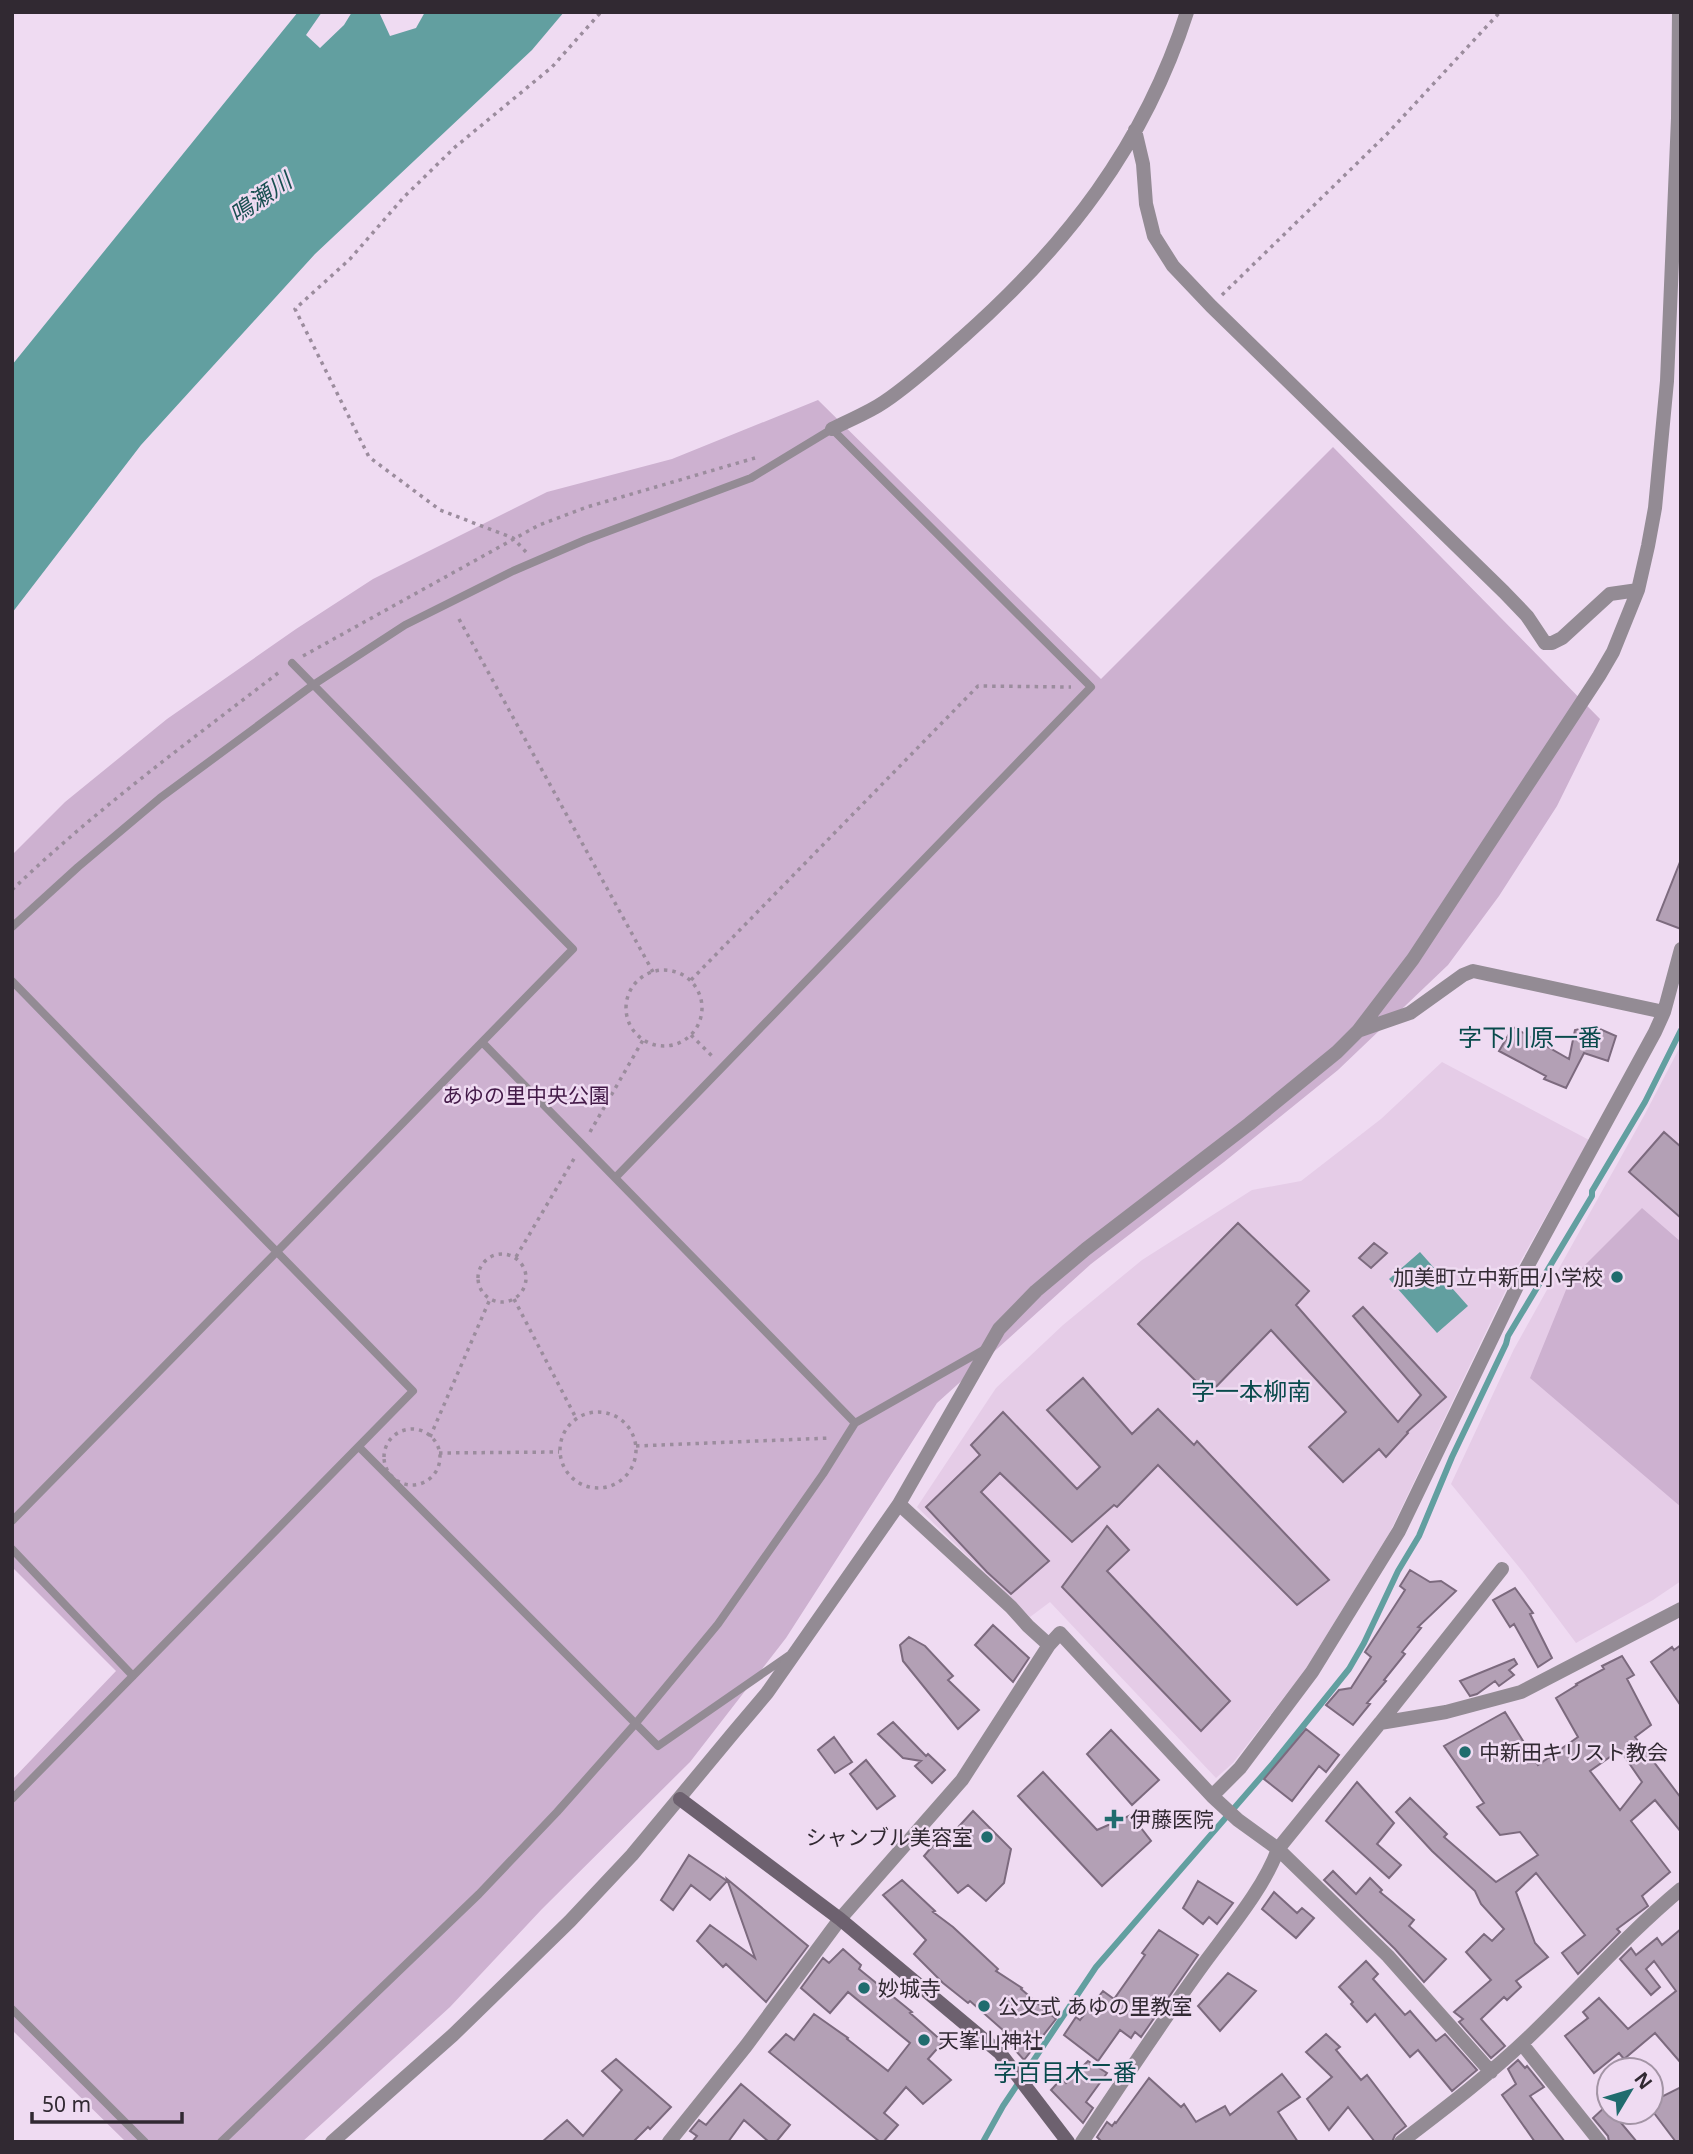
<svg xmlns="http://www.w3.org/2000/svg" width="1693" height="2154" viewBox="0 0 1693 2154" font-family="'Noto Sans','Noto Sans JP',sans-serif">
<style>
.built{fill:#e5cce7}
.green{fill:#cdb1d0}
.water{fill:#629fa0}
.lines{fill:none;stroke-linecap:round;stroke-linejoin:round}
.stream{stroke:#629fa0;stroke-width:6}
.building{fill:#b3a0b5;stroke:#7c6a7e;stroke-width:2;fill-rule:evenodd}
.path{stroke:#9b8c9d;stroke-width:3.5;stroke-dasharray:3.5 5;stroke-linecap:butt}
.lane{stroke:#938b94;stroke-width:8}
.street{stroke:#938b94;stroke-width:14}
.secondary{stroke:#6d616f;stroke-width:14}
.poi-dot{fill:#206c6e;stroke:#efdbf2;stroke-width:2.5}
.labels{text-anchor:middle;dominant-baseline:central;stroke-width:5;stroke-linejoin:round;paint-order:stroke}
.park-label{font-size:21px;fill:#431a48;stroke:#efdbf2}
.poi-label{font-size:21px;fill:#312932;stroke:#efdbf2;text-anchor:start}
.water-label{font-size:23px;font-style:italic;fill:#194f51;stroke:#efdbf2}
.quarter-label{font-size:24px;fill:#094a4c;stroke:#efdbf2}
</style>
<rect width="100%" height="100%" fill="#efdbf2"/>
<path class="built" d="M1681,1045v536l-28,19 -77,43 -53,-71 -72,-88 63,-135 131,-235z
M1442,1062l147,78 -74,131 -125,261 -85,138 -72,93 -17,15 -166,-176 -20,15 -113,-110 79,-119 67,-63 79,-65 110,-70 49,-9 80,-62z"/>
<path class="green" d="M818,400l283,279 232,-232 267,272 -43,87 -58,90 -51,69 -110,105 -114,92 -133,102 -154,139 -151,235 -96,124 -148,147 -92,98 -148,135h-176l-114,-112v-250l104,-109 -104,-104v-712l53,-53 102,-83 129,-90 77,-50 174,-87 125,-33z
M1642,1208l39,34v265l-151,-129 40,-98z"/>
<path class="water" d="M298,12h24l-16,23 14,13 24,-23 8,-13h27l11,24 26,-8 9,-16h139l-32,38 -217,204 -174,191 -129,168v-248z
M1420,1252l48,54 -31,27 -48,-54z"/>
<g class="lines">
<path class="stream" d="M983,2142l20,-36 93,-139 179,-206 74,-92 15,-26 34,-72 21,-35 33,-79 54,-113 2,-8 84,-140v-5l53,-89 36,-72"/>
</g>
<path class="building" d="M1680,862l1,1v66l-24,-9z
M1593,1026l23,10 -8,25 -24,-8 -18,35 -22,-9 2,-3 -47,-25 14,-24 56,32 6,-29z
M1664,1132l17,15v71l-52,-46z
M1238,1223l71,68 -13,14 102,117 23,-27 -68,-79 10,-9 83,90 -39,35 1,1 -22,24 -7,-8 -36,33 -34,-35 37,-35 -75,-82 -62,64 -71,-70z
M1374,1243l13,10 -16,15 -12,-10z
M1083,1378l49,56 26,-25 36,36 3,-4 132,139 -32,25 -139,-140 -41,42 -3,-2 -42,37 -72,-69 -19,19 68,69 -38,33 -24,-22 -61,-65 54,-52 -9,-10 32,-33 74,77 23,-22 -53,-57z
M1107,1526l22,24 -22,21 123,130 -29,30 -139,-144z
M1410,1570l20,12 11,-1 15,10 -38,36 3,1 -19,24 3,2 -21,26 2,1 -19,22 3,1 -17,21 -27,-20 13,-15 12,-2 20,-31 -6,-5 40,-62 -5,-4z
M1515,1588l18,25 -3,1 22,44 -14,9 -24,-43 -4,3 -17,-27z
M993,1625l36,33 -16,24 -38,-37z
M909,1637l16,9 28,30 -5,4 31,30 -21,19 -55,-68 -3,-16z
M1681,1645v61l-30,-44 21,-15 2,3z
M1622,1656l12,19 -7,4 24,46 -16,12 46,61v34l-26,-32 -24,21 39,51 -28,24 6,10 -31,23 3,3 -42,42 -16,-21 23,-18 -49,-62 -20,19 19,51 13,14 -32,24 5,6 -14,13 -3,-3 -23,22 24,27 -14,12 -32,-36 4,-3 -9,-7 37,-32 -25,-28 18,-18 8,7 12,-12 -23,-25 -6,-13 -43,-40 -36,-39 14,-14 37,36 -3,3 52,45 42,-27 -18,-23 -20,3 -23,-28 7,-4 -40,-57 61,-34 33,53 40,-28 -22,-39 21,-13 -1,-1 28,-15 -2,-3zM1620,1750l22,32 -22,28 -30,-39z
M1514,1659l3,5 -8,6 5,5 -15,11 -4,-5 -18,13 -7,2 -10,-15z
M893,1722l33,34 2,-2 17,16 -13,13 -17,-17 6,-5 -18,-3 -25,-24z
M1306,1729l33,26 -13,17 -7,-6 -27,35 -28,-22z
M1111,1730l48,50 -27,25 -45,-51z
M834,1737l18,25 -17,11 -17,-23z
M866,1760l29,36 -18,13 -27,-35z
M1043,1772l54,58 34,-15 20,26 -49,45 -84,-90z
M1357,1782l37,41 -17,21 24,21 -12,13 -63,-57z
M973,1811l38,38 -7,34 -18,18 -18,-16 -10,8 -34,-37 22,-26 5,5z
M689,1855l38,26 -17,19 -19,-15 -18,25 -12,-10z
M1333,1871l23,23 14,-16 12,12 -2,2 34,28 -5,6 37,33 -22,23 -29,-33 -71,-69z
M727,1879l81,67 -42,56 -40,-38 -3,3 -26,-26 13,-16 45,33z
M902,1880l33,31 -2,1 20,15 45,42 -2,2 26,17 -1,1 35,30 -32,41 -23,-26 3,-3 -34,-30 -2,2 -25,-20 -29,-29 12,-14 -43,-45z
M1198,1881l35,22 -16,21 -8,-7 -6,7 -20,-16z
M1274,1892l23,21 5,-5 12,10 -18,20 -34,-29z
M1681,1929v134l-26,-30 -31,26 -5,-6 -25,20 -29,-37 23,-18 -5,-6 16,-14 29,31 48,-38 -22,-30 -8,8 14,18 -9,8 -31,-36 11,-11 5,7 21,-17 5,7z
M1159,1930l39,25 -57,82 -6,-5 -4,6 -11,-8 -22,31 -34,-26 12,-18 4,3 23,-29 11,8 31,-44 -3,-2z
M843,1949l18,16 -2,4 53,43 -2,1 33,29 -15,17 23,21 -28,24 -17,-17 -22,26 14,12 -15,17h-3l-111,-90 17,-18 8,6 20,-26 34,24 -1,1 41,32 22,-28 -62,-51 -18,21 -29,-25 22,-30 6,5z
M1366,1961l12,13 -5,5 32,36 5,-4 26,30 9,-7 32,36 -25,21 -34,-41 -8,7 -35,-43 -8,8 -16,-18 2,-2 -14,-15z
M1228,1973l28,18 -36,40 -22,-25z
M1326,2034l14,13 -4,3 25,30 6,-5 39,51 -11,9 -3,7h-17l-27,-35 -19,23 -22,-31 25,-22 -26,-25z
M616,2059l55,48 -21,22 -2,-2 -15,15h-91l25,-22 16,16 39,-46 -20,-19z
M1518,2060l7,8 2,-2 17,21 -14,9 35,46h-30l-33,-47 14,-11 -8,-15z
M1088,2061l19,12 -21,29 7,6 -10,15 -32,-33 11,-12 4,5z
M1282,2074l18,23 -22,15 20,30h-196l-5,-5 10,-15 5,4 3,-4 1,1 33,-45 32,29 3,-3 12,18 29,-16 5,9z
M741,2084l49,41 -14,17h-7l-25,-22 -16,22h-36l5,-6 -7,-5 9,-11 7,5z
M1681,2087v55h-5l-25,-33v-7z
M1607,2105l2,7h3l25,30h-28l-1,-6 -15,-18z"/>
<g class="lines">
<path class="path" d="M1222,295l165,-161 113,-122
M526,552l-13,-14 -73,-28 -71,-53 -74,-148 55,-50 54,-62 50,-49 98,-81 49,-55
M459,619l194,353
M303,656l236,-131 48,-18 168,-49
M12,890c83,-80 179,-150 270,-220
M626 1008a38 38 0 1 1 76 0a38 38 0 1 1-76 0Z
M691,980l287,-294 93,1
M691,1035l24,24
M590,1132l53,-92
M478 1278a24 24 0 1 1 48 0a24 24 0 1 1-48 0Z
M516,1257l59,-100
M514,1299l62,119
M560 1450a38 38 0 1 1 76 0a38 38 0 1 1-76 0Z
M384 1457a28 28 0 1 1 56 0a28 28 0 1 1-56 0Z
M430,1437l60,-138
M636,1446l194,-8
M439,1453l120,-1"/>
<path class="lane" d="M12,927l66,-60 82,-69 153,-113 92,-60 108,-54 72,-31 166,-62 81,-49 259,258 -476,491
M12,981l401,410 -401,408
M482,1042l373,381
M359,1447l299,299 130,-90
M12,1521c188,-190 374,-381 561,-572l-281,-286
M12,1549l121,127
M12,2009l133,133
M221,2142l258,-248 78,-82 79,-89 82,-99 105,-150 32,-51 130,-74"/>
<path class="street" d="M1135,130l8,34 3,40 8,32 19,30 38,40 293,286 23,24 18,27h7l10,-5 48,-44 28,-4
M832,429c17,-9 36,-16 52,-27 28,-19 53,-42 78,-64 104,-92 182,-192 225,-326
M1358,1031l52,-18 53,-38 10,-4 191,41
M899,1504l112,103 17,19 21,19
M1380,1723l122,-154
M1212,1796l28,-28 72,-96 87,-141 122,-253 134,-246 9,-20 17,-63
M1522,2044l78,98
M332,2142l121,-107 117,-114 62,-66 102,-123 33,-39 132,-189 100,-175 37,-38 50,-42 163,-125 88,-72 21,-21 55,-72 186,-283 14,-24 25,-62 10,-44 7,-38 12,-127 11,-263 1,-106
M669,2142l77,-96 94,-127 122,-139 87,-135 11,-12 152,163 26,24 40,29 110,107 103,116
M1082,2142c39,-58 77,-116 118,-173 25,-35 64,-80 78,-120l102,-126 66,-11 75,-20 160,-83
M1401,2142c46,-35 92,-70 133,-110 49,-47 94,-99 147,-143"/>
<path class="secondary" d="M680,1799l160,120 160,134 68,89"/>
</g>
<g class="poi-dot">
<circle cx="1617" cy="1277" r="7"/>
<circle cx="1465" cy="1752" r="7"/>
<path d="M1110.5 1808.5h7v7h7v7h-7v7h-7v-7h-7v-7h7z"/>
<circle cx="987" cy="1837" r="7"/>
<circle cx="864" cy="1988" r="7"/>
<circle cx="984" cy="2006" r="7"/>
<circle cx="924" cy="2040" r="7"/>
</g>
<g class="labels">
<g class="park-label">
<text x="526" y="1095">あゆの里中央公園</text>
</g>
<g class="poi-label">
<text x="1603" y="1277" text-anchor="end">加美町立中新田小学校</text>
<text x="1479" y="1752">中新田キリスト教会</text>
<text x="1130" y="1819">伊藤医院</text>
<text x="973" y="1837" text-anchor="end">シャンブル美容室</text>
<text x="878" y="1988">妙城寺</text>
<text x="998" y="2006">公文式 あゆの里教室</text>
<text x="938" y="2040">天峯山神社</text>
</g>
<g class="water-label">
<text transform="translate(260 197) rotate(-34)">鳴瀬川</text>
</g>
<g class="quarter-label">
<text x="1530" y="1036">字下川原一番</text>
<text x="1251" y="1390">字一本柳南</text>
<text x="1065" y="2071">字百目木二番</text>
</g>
</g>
<rect width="1693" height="2154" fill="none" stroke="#312932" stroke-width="28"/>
<g transform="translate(1630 2091) rotate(52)"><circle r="33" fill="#efdbf2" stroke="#a394a5" stroke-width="2"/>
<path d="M0-5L12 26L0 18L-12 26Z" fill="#206c6e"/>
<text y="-10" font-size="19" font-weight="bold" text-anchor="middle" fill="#312932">N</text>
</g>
<path d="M32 2112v10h150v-10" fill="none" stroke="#312932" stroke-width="3.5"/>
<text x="42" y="2112" font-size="21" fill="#312932" stroke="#efdbf2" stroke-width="5" paint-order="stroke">50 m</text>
</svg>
